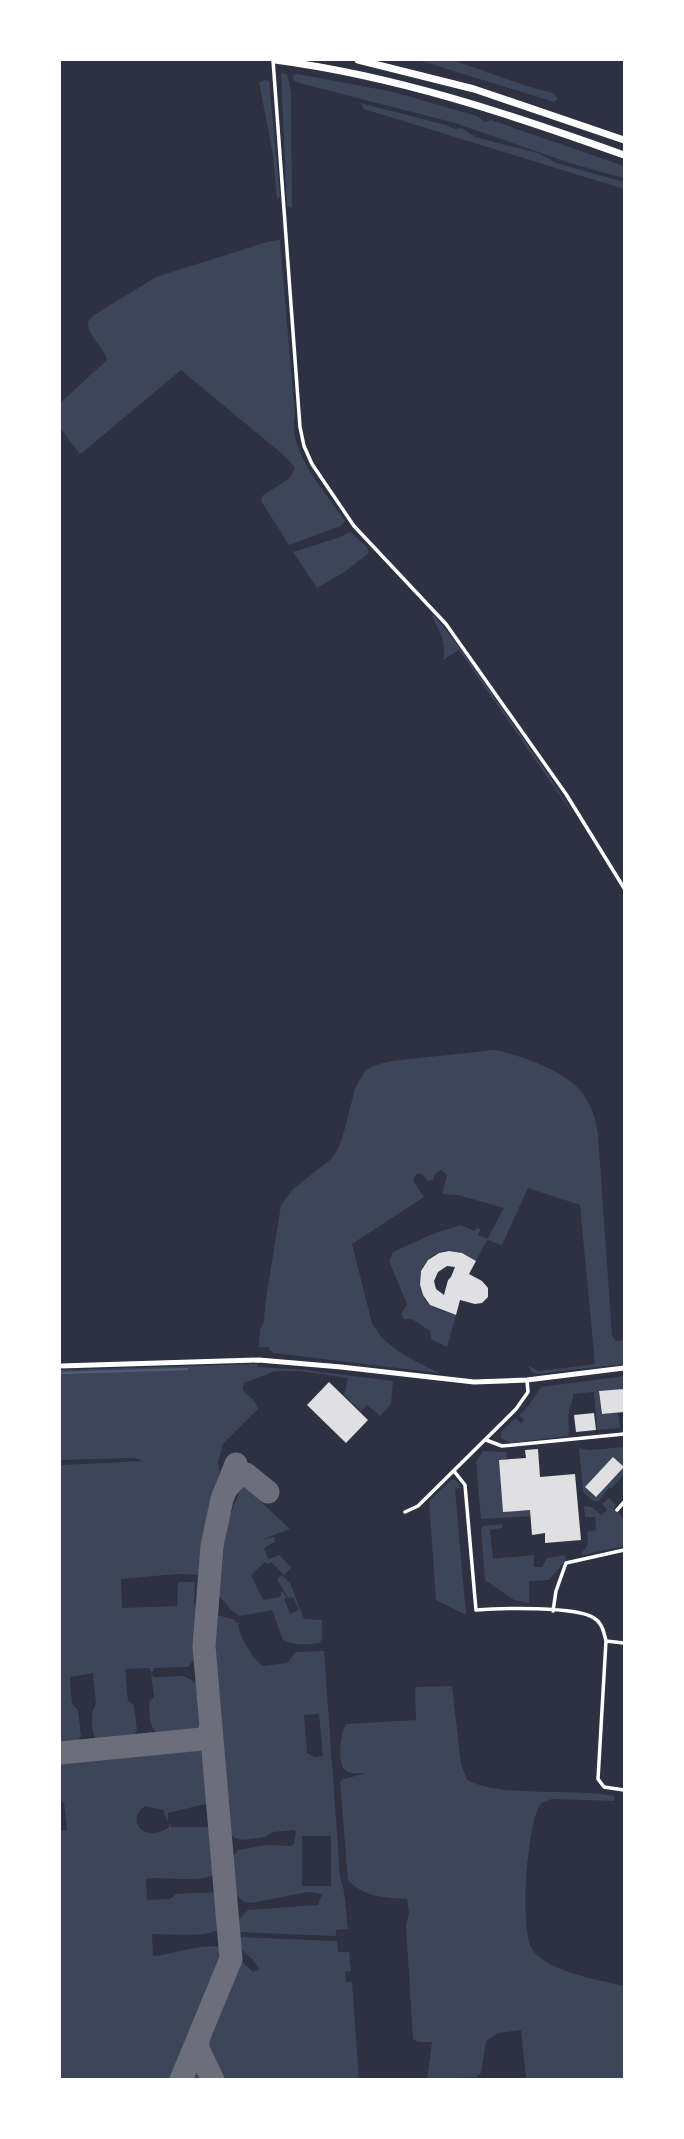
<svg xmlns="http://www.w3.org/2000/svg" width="684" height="2139" viewBox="0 0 684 2139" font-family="'PT Serif',serif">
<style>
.green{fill:#3c4559;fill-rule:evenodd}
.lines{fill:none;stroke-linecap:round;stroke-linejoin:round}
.stream{stroke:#4f5d75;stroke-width:2.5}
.taxiway{stroke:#6c6f7a;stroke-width:23}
.building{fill:#e0e0e3;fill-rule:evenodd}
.minor{stroke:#fff;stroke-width:3.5}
.secondary{stroke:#fff;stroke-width:5}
.motorway{stroke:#fff;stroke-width:7}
</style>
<rect width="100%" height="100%" fill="#2d3142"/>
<path class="green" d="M418,60h34l75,26 26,7 5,6 -4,3z
M281,73l6,1 4,18 1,116 -5,-2z
M297,74l97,18 83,24 8,6 6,-2 133,46v12l-51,-14 -118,-41 -156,-40 -6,-3v-4z
M265,80l4,1 11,116 -3,2 -4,-44 -14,-73z
M360,103l86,22 8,4 8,-1 13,9 63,16 18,10 68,19v7l-260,-80z
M280,240l15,175c-8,37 30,76 50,106l-4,5 -52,19 -28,-44 1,-5 28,-18 5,-10 -8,-10 -106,-88 -99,83h-3l-19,-25v-25l47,-43c-4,-14 -20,-24 -19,-39l6,-6 62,-38 111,-35z
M350,532l17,15 2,6 -23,18 -29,17 -24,-36 47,-15z
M434,615l24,30 92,132 74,118 -47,-75 -118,-170 -16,10c4,-16 -3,-29 -11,-43z
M494,1050c27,5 73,21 89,44 9,12 13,26 15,41l14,201 4,5 8,-1v24l-88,10 -5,-2 -2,-6 10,5 56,-7 -15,-159 -52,-17 -26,57 -15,-5 -11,21c-10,-6 -20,-12 -32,-10 -25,4 -33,38 -14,54 7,6 17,7 26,10l-9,32 -16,-8 -1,-8 -18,-12h-8l-3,-5 6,-10 -18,-43 4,-9 42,-19 26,-8 13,6 3,-3 4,1 -3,6 9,4 17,-31 -46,-13 -16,-1 5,-19 -6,-5 -6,4 -2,6 -5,1 -6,-7h-6l-3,7 11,16 -72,47 20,79c14,26 42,37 67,50l-166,-20 -5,-6h-9l1,-18 4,-7 1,-17 16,-100 12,-16 37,-29 7,-9 5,-12 13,-50 5,-10 6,-9 10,-5 15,-4z
M257,1364v3l49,3 87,11 -2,23 -11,12 -13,-11 -6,6 -17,-16 4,-17 -48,-7h-25l-31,12 -1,7 12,12 3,7 -35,35 -5,18c7,16 -10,66 -12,86 -2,9 -1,18 -2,27l-27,-1 -56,5 1,29 55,-2 1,-24h17l-1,23h5v-10l3,-7 -3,65 -11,14 -34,1 -2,5 -3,-5 -24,1 3,32 6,4 3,25 -6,10c-22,2 -39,11 -39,-18 0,-8 0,-11 4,-18l-3,-31 -23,4 2,27 6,6 3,26 -8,10 -13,3v-284l83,-4 -9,-3 -74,2v-90z
M624,1376v13l-25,3 3,22 16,-1 2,15 -23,2 -3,-38 -21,2c0,8 -2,11 -4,18 -2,8 2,16 -1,24l-57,7 -10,-5v-6l14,-14 6,5 3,-3 -5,-5 6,-5 16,-23z
M624,1447v27l-12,14h-3l-10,13h-6l-10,-9 -4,-44 10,2zM613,1457l11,11 -29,29 -10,-10z
M483,1451l23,1 1,7 -8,1 4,51 27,-1 1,6 -50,3 -5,-57z
M451,1480h5l5,8 -6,1 11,126 -30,-15 -7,-99z
M243,1485l47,44 -29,11 13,-3 1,5 -11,6 4,11 12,-4 11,13 -7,7 -13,-13 -3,2 -3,-2 -14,13 12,25 17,-3 2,-6 5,7 -3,1 6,15 9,-4 -6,-13 -5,1 -11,-19 5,-4 8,8 14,36 18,1v18l-2,5c-13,2 -25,3 -37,-3l-11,-30 -32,6 -9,-6 -14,-17c-1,-34 10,-77 26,-108z
M609,1498l7,7 -2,3 10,11v27l-42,9v-3c7,-5 6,-13 5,-20l9,-2 -1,-13h-10l-1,-11 8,1 9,8 6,-5 -5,-6z
M502,1524v4l-12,2 3,29 41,-4v12h8l5,-9 18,-3 1,5 -17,20 -20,1v22l-15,-3 -29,-20 -4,-52 2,-2z
M218,1615l17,5v2l4,1c-2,11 13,35 24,43l24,-3 9,-11 28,-1 16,225 4,15 4,38 -12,1v6l-99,-4 -3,-4 3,-7 11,-11 70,-5 4,-11 -14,-2 -57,11 -8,-2 -13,-12 -2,-26 10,-13 28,-5 25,1 3,-2 2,-12 -2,-2 -20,2 -9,5 -23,3 -7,-2 -9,-9 -17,-172 2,-33 2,-6zM319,1714l4,42 -8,1 -8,-4 -3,-38zM302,1836h29v50h-29z
M151,1674l3,3 29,-1 7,3 12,9 4,35 -12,9 -34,4c-12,-9 -10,-20 -11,-34l5,-5z
M452,1686l9,78 6,16c35,18 104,8 147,16l1,3 -1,2 -62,-2 -11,4c-14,19 -23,131 -7,149 17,20 65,28 90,34v93h-98l-5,-49 -23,3 -12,8 -5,32 -5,4 -49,2 5,-37h-14l-5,-3 -7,-113 3,-13 -2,-14c-21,-1 -44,-2 -59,-19l-8,-98 4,-3 22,-6c-7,0 -16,2 -22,-4 -7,-8 -3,-37 2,-45l70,-4 -1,-33z
M195,1747l13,2 6,53 -46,11v9l-5,-12 -18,-4c-21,16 1,38 24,21v-4l2,4h45l4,44c-18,15 -52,4 -74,8l1,21 23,-1 6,-5 41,-2 6,5 2,28c-14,15 -53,8 -73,9l1,22c18,-1 59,-17 74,-6v11l-51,118h-116v-248l7,-1 -3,-27 -4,-4v-33l3,-4 8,-2z
M237,1937l100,4 1,11h11l2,19 -6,1 1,10h6l7,97h-174l52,-122 16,15 6,-3 -5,-8 -18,-17z"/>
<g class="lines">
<path class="stream" d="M60,1373l127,-4"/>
<path class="taxiway" d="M226,1489l12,-13 8,-2 22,18
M60,1753l142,-14 6,-2 2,-8
M198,2039v10l15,31
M181,2080l50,-121 -27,-313 8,-100 10,-47 14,-35"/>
</g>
<path class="building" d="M449,1251l13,2 14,8 -7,13 13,7 6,7v9l-6,6 -7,1 -15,-4 -4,15 -26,-10 -7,-10 -3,-10 1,-14 7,-11 11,-7zM447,1266l8,1 -4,10 -3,3 -4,15 -8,-6 -2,-8 4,-9z
M329,1382l39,38 -22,23 -39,-38z
M624,1389v23l-22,2 -3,-23z
M594,1413l2,17 -20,2 -2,-17z
M538,1449l2,28 35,-3 6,66 -36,3v-10l-13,2 -2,-25 -27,2 -4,-52 27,-2 -1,-8z
M613,1457l11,10 -28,30 -11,-10z"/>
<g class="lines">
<path class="minor" d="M273,60l27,367 4,19 8,18 42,62 92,98 120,170 58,94
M486,1440l16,6 122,-12
M454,1471l11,14 11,125c23,-2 101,-4 118,8 8,5 10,14 12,23l-8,138 6,8 20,3
M617,1510l7,-8
M405,1512l13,-6 98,-97 12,-17 -1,-12
M553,1611l3,-20 10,-28 58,-13
M606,1641l18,2"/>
<path class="secondary" d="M60,1366l199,-6 82,7 133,15 53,-2 97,-12"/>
<path class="motorway" d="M275,60c121,16 235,54 349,95
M358,60l116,29 150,51"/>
</g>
<rect width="684" height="2139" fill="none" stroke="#ffffff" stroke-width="122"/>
</svg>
